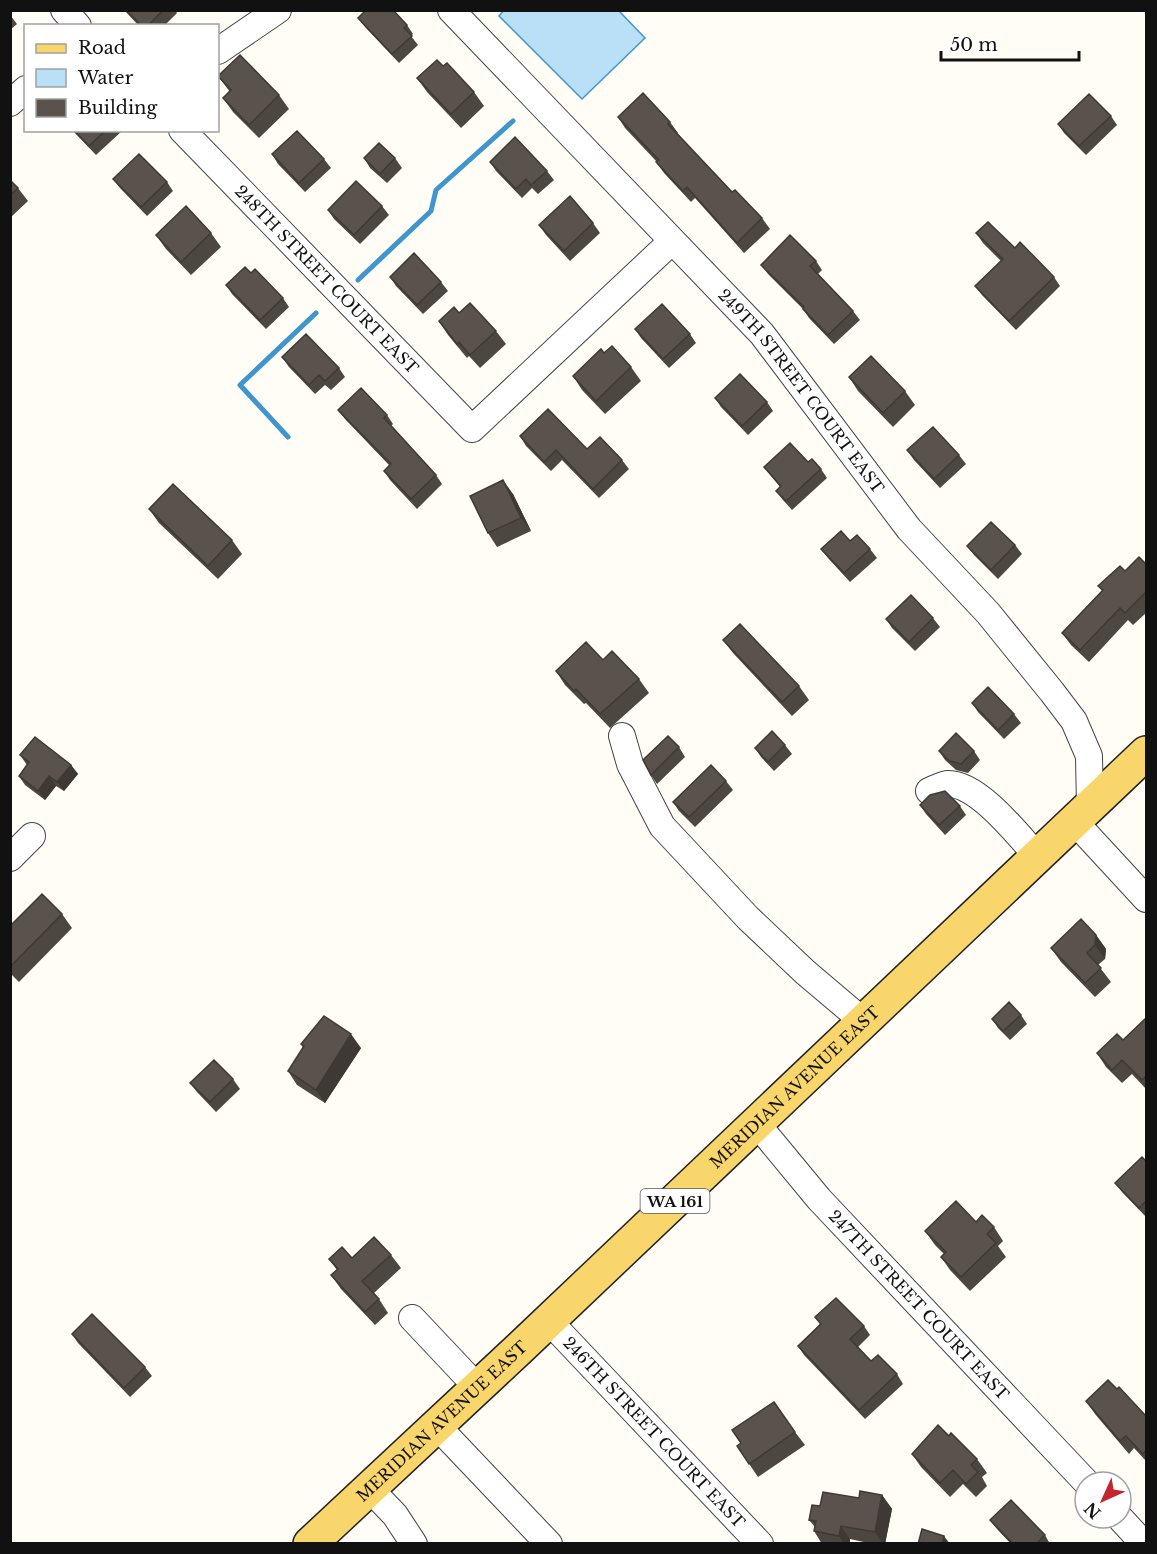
<svg xmlns="http://www.w3.org/2000/svg" width="1157" height="1554" viewBox="0 0 1157 1554" font-family="'Libre Baskerville',serif">
<style>
.water{fill:#b9e0f7;stroke:#3f96cf;stroke-width:1.5}
.lines{fill:none;stroke-linecap:round;stroke-linejoin:round}
.stream{stroke:#3f96cf;stroke-width:5}
.minor-casing{stroke:#444;stroke-width:28}
.major-casing{stroke:#222;stroke-width:36}
.minor{stroke:#fff;stroke-width:26}
.major{stroke:#f9d66b;stroke-width:33}
.wall{fill:#4d4742}
.shaded-wall{fill:#3f3936}
.building{fill:#5a524d;stroke:#3f3936;stroke-width:1.5}
.labels{text-anchor:middle;dominant-baseline:central;stroke-width:6;stroke-linejoin:round;paint-order:stroke}
.shield{fill:#fff;stroke:#585858;stroke-width:1.5}
.shield-label{font-size:15px;font-weight:bold;fill:#111}
.street-label{font-size:16px;fill:#111;stroke:#fff}
</style>
<rect width="100%" height="100%" fill="#fffdf5"/>
<path class="water" d="M504,10l115,1 26,27 -63,61 -83,-83z"/>
<g class="lines">
<path class="stream" d="M358,280l73,-69 5,-21 77,-69
M288,437l-48,-52 76,-72"/>
<defs>
<g id="minor">
<path d="M64,10l14,16"/>
<path id="s1" d="M451,10l311,324 147,195 79,84 64,79 22,29 15,35 1,51"/>
<path d="M218,51l60,-41"/>
<path d="M10,103l16,-14"/>
<path id="s2" d="M182,130l290,299 199,-187"/>
<path d="M622,736l8,28 32,62 86,92 57,54 59,50"/>
<path d="M929,791c5,-2 12,-6 18,-7 30,-2 71,51 90,72"/>
<path d="M1074,821l72,78"/>
<path d="M10,858l22,-22"/>
<path id="s3" d="M757,1124l62,75 267,283"/>
<path d="M412,1318l65,69"/>
<path id="s4" d="M549,1321l211,223"/>
<path d="M436,1425l113,119"/>
<path d="M369,1488l26,27 19,29"/>
<path d="M1120,1518l24,26"/>
</g>
<g id="major">
<path id="s5" d="M310,1544l211,-197 625,-594"/>
</g>
</defs>
<use href="#minor" class="minor-casing"/>
<use href="#major" class="major-casing"/>
<use href="#minor" class="minor"/>
<use href="#major" class="major"/>
</g>
<path class="wall" d="M124,10h51l2,3 -13,13h-25z
M10,15l7,9 -7,6z
M358,18l49,7 6,9 -2,2 7,9 -19,18 -34,-36z
M443,66l31,26 10,14 -23,22 -34,-36 -10,-14z
M218,76l61,19 10,14 -30,29 -26,-26 -10,-14 7,-6z
M1111,116l6,9 -31,30 -22,-22 -6,-9z
M618,117l52,5 8,11 -1,1 55,58 30,26 8,11 -26,24 -49,-55 -4,4 -27,-29 -8,-11h1l-32,-34z
M72,130h50v1l-26,24z
M272,154l52,5 7,9 -26,24 -27,-28z
M364,158h31l7,10 -15,15 -17,-15z
M490,162l57,9 7,9 -16,14 -6,-6 -10,10 -26,-27z
M113,179l54,3 6,9 -26,25 -27,-28z
M10,180l8,8 10,13 -18,17z
M382,206l7,9 -29,29 -26,-25 -6,-9z
M593,223l7,10 -30,28 -24,-26 -7,-10z
M211,233l10,14 -30,28 -25,-26 -10,-14z
M976,233l39,15 39,29 6,9 -44,44 -34,-35 -7,-9 26,-25 -18,-18z
M816,261l6,9 -4,4 35,37 7,9 -26,24 -25,-26 -6,-9 -35,-35 -7,-9z
M251,273l32,25 6,9 -23,22 -34,-35 -6,-9z
M390,277l51,5 7,9 -25,23 -27,-28z
M459,313l37,18 10,13 -26,24 -11,-12 -2,2 -19,-23 -9,-14z
M635,329l55,5 6,9 -27,25 -28,-30z
M282,357l57,11 6,9 -14,13 -6,-5 -10,9 -26,-27z
M631,367l10,14 -36,33 -23,-24 -9,-14z
M849,377l56,14 10,14 -22,22 -35,-36z
M715,398l52,4 6,9 -25,24 -27,-28z
M338,410l49,5 6,9 -2,2 45,49 6,9 -25,25 -27,-29 -6,-9 5,-6 -44,-46z
M520,436l67,13 35,11 7,9 -30,29 -37,-38 -11,11 -25,-25z
M907,450l52,5 7,9 -26,24 -26,-28z
M808,462l13,7 6,9 -35,32 -9,-10 -7,-9 4,-4 -9,-11 -7,-9z
M513,494l18,37 -34,16 -9,-14z
M149,509l83,31 10,14 -24,25 -59,-56z
M850,541l20,8 7,9 -27,24 -22,-24 -7,-9z
M1015,545l7,9 -24,25 -24,-24 -7,-9z
M1146,564v49l-13,12 -5,-5 -39,42 -18,-17 -9,-12 40,-42 -4,-5 27,-15z
M933,618l7,9 -25,24 -23,-23 -6,-9z
M723,640l76,46 10,14 -17,16 -59,-63z
M603,660l36,19 10,14 -39,35 -24,-25 -2,1 -19,-19 -9,-14z
M972,703l42,11 7,9 -17,16 -26,-27z
M785,745l7,9 -18,17 -13,-14 -6,-9z
M679,747l6,10 -28,27 -6,-9z
M939,751h35l6,9 -12,13 -12,-3 -11,-10z
M20,755l51,10 7,9 -14,17 -8,-5 -11,14 -20,-15 -6,-9 8,-11z
M726,781l7,9 -38,37 -16,-16 -6,-9z
M920,805l40,1 6,9 -21,20 -19,-21z
M62,914l10,14 -53,54 -9,-9v-47z
M1096,935l10,14 -1,10 -7,6 13,17 -16,15 -34,-35 -10,-14z
M1021,1015l6,9 -17,16 -12,-12 -6,-9z
M1146,1021v68l-14,-15 -10,9 -16,-16 -9,-14 26,-13z
M301,1044l60,4 -36,55 -28,-18 -9,-14 15,-23z
M233,1079l7,10 -24,23 -19,-20 -7,-9z
M1146,1161v56l-24,-25 -7,-9z
M994,1227l9,14 -5,5 8,11 -36,34 -20,-21 -9,-13 3,-3 -9,-9 -10,-14z
M391,1255l10,13 -27,25 5,6 9,14 -13,12 -34,-36 -10,-14 6,-5 -8,-11z
M815,1317l49,9 6,9 -12,12 13,14 26,13 6,10 -38,35 -61,-64 -6,-9 22,-22z
M72,1334l73,33 7,9 -22,21 -52,-54z
M1086,1401l60,15v45l-12,-13 -5,6 -34,-40z
M795,1432l10,13 -47,32 -21,-31z
M949,1436l28,23 10,14 -5,4 5,9 -11,11 -13,-13 -13,13 -29,-30 -9,-13z
M882,1495l10,14 -7,35h-12l-23,-5v5h-28l-8,-13 1,-4 -6,-7 11,-14 39,-8z
M990,1520l55,15 5,9h-39l-14,-15z"/>
<path class="shaded-wall" d="M503,480l10,14 18,37 -10,-13z
M71,765l7,9 -14,17 -7,-9z
M49,776l7,10 -11,14 -7,-9z
M1096,935l10,14 -1,10 -10,-14z
M351,1034l10,14 -36,55 -9,-13z
M882,1495l10,14 -7,35h-2l-8,-12z
M841,1526l9,13v5h-6l-5,-8z
M944,1536l6,8h-8z"/>
<path class="building" d="M126,10h37l-15,16h-6z
M366,10h27l14,15 -3,3 8,8 -20,18 -34,-36z
M240,55l39,40 -30,30 -26,-27 8,-8 -13,-14z
M437,60l6,6 4,-3 27,29 -23,22 -34,-36z
M643,93l27,29 -2,2 64,68 3,-2 27,28 -25,25 -50,-56 -4,4 -27,-29 3,-2 -41,-43z
M1089,94l22,22 -32,30 -21,-22z
M74,130h32l-17,16z
M297,131l27,28 -25,24 -27,-29z
M515,137l32,34 -16,14 -5,-6 -10,10 -26,-27z
M379,143l16,15 -15,16 -16,-16z
M139,154l28,28 -26,25 -28,-28z
M10,180l8,8 -8,7z
M356,181l26,25 -28,29 -26,-25z
M570,196l23,27 -29,28 -25,-26z
M186,206l25,27 -30,29 -25,-27z
M988,222l27,26 5,-6 34,35 -45,44 -34,-35 28,-27 -27,-26z
M790,235l26,26 -6,5 43,45 -25,24 -25,-26 1,-2 -43,-42z
M414,253l27,29 -24,23 -27,-28z
M245,267l6,6 4,-4 28,29 -23,22 -34,-35z
M470,303l26,28 -26,24 -11,-13 -2,2 -18,-23 15,-14 5,6z
M662,304l28,30 -27,25 -28,-30z
M306,334l33,34 -14,13 -6,-6 -10,10 -27,-28z
M612,346l19,21 -35,34 -23,-25 28,-27 3,4z
M871,356l34,35 -22,22 -34,-36z
M740,374l27,28 -25,24 -27,-28z
M361,388l26,27 -3,3 52,57 -25,24 -27,-28 7,-7 -53,-54z
M548,409l39,40 13,-12 22,23 -29,29 -37,-39 -12,12 -24,-26z
M933,427l26,28 -25,24 -27,-29z
M790,443l18,19 4,-3 9,10 -35,32 -10,-10 5,-5 -17,-19z
M503,480l18,38 -33,15 -18,-37z
M173,484l59,56 -24,26 -59,-57z
M991,522l24,23 -24,25 -24,-24z
M841,531l9,10 7,-6 13,14 -26,24 -23,-24z
M1139,557l7,7v28l-21,21 -5,-5 -40,42 -18,-17 41,-43 -5,-4 22,-20 5,5z
M911,595l22,23 -24,24 -23,-23z
M740,624l59,62 -17,16 -59,-62z
M586,642l17,18 9,-9 27,28 -39,35 -24,-25 -2,2 -18,-20z
M988,687l26,27 -16,16 -26,-27z
M772,731l13,14 -17,17 -13,-14z
M956,733l18,18 -13,13 -11,-3 -11,-10z
M668,736l11,11 -28,28 -8,-15z
M35,737l36,28 -14,17 -8,-6 -11,15 -19,-15 10,-14 -9,-7z
M711,765l15,16 -37,36 -16,-15z
M945,791l15,15 -21,19 -19,-20 10,-10z
M42,894l20,20 -52,53v-41z
M1081,919l15,16 -1,10 -8,8 14,15 -16,15 -34,-35z
M1009,1002l12,13 -18,16 -11,-12z
M324,1016l27,18 -35,56 -28,-19 16,-25 -3,-2z
M1145,1019l1,2v55l-4,4 -20,-20 -10,10 -15,-17 20,-19 6,6z
M214,1060l19,19 -23,23 -20,-19z
M1142,1157l4,4v40l-7,7 -24,-25z
M956,1201l20,21 6,-7 12,12 -7,7 9,9 -35,34 -20,-20 5,-5 -21,-21z
M374,1237l17,18 -29,26 17,18 -14,13 -34,-37 7,-6 -9,-10 13,-12 10,11z
M836,1298l28,28 -14,13 21,22 7,-6 19,19 -38,36 -61,-64 23,-22 -6,-7z
M92,1314l53,53 -21,21 -52,-54z
M1108,1380l9,9 2,-2 27,29v34l-3,4 -17,-18 -6,5 -34,-40z
M774,1402l21,30 -46,32 -12,-18 4,-3 -9,-13z
M938,1425l11,11 2,-3 26,26 -6,6 7,7 -12,12 -13,-14 -13,13 -28,-29z
M860,1491l22,4 -7,37 -34,-6 -2,10 -25,-5 2,-10 -7,-1 3,-15 8,1 3,-14 36,6z
M1011,1500l34,35 -9,9h-23l-23,-24z
M922,1529l22,7 -2,8h-24z"/>
<g class="labels">
<rect class="shield" x="640.5" y="1189" width="69" height="24" rx="4.5"/>
<g class="shield-label">
<text x="675" y="1201">WA 161</text>
</g>
<g class="street-label">
<text stroke="none"><textPath href="#s2" startOffset="208">248TH STREET COURT EAST</textPath></text>
<text stroke="none"><textPath href="#s1" startOffset="518">249TH STREET COURT EAST</textPath></text>
<text stroke="none"><textPath href="#s5" startOffset="666">MERIDIAN AVENUE EAST</textPath></text>
<text stroke="none"><textPath href="#s3" startOffset="243">247TH STREET COURT EAST</textPath></text>
<text stroke="none"><textPath href="#s5" startOffset="180">MERIDIAN AVENUE EAST</textPath></text>
<text stroke="none"><textPath href="#s4" startOffset="153">246TH STREET COURT EAST</textPath></text>
</g>
</g>
<rect width="1157" height="1554" fill="none" stroke="#111111" stroke-width="24"/>
<rect x="24" y="24" width="195" height="108" fill="#ffffff" stroke="#a0a0a0" stroke-width="1.5"/>
<rect x="36" y="44" width="30" height="9" fill="#f9d66b" stroke="#a0a0a0" stroke-width="1.5"/>
<text x="78" y="54" font-size="18" fill="#111111">Road</text>
<rect x="36" y="69" width="30" height="18" fill="#b9e0f7" stroke="#a0a0a0" stroke-width="1.5"/>
<text x="78" y="84" font-size="18" fill="#111111">Water</text>
<rect x="36" y="99" width="30" height="18" fill="#5a524d" stroke="#a0a0a0" stroke-width="1.5"/>
<text x="78" y="114" font-size="18" fill="#111111">Building</text>
<g transform="translate(1103 1500) rotate(225)"><circle r="28" fill="#ffffff" stroke="#a0a0a0" stroke-width="1.5"/>
<path d="M0-4.5L10 22L0 15L-10 22Z" fill="#c4262e"/>
<text y="-9" font-size="16" font-weight="bold" text-anchor="middle" fill="#111111">N</text>
</g>
<path d="M941 51v9h138v-9" fill="none" stroke="#111111" stroke-width="3"/>
<text x="950" y="51" font-size="18" fill="#111111" stroke="#ffffff" stroke-width="4.5" paint-order="stroke">50 m</text>
</svg>
